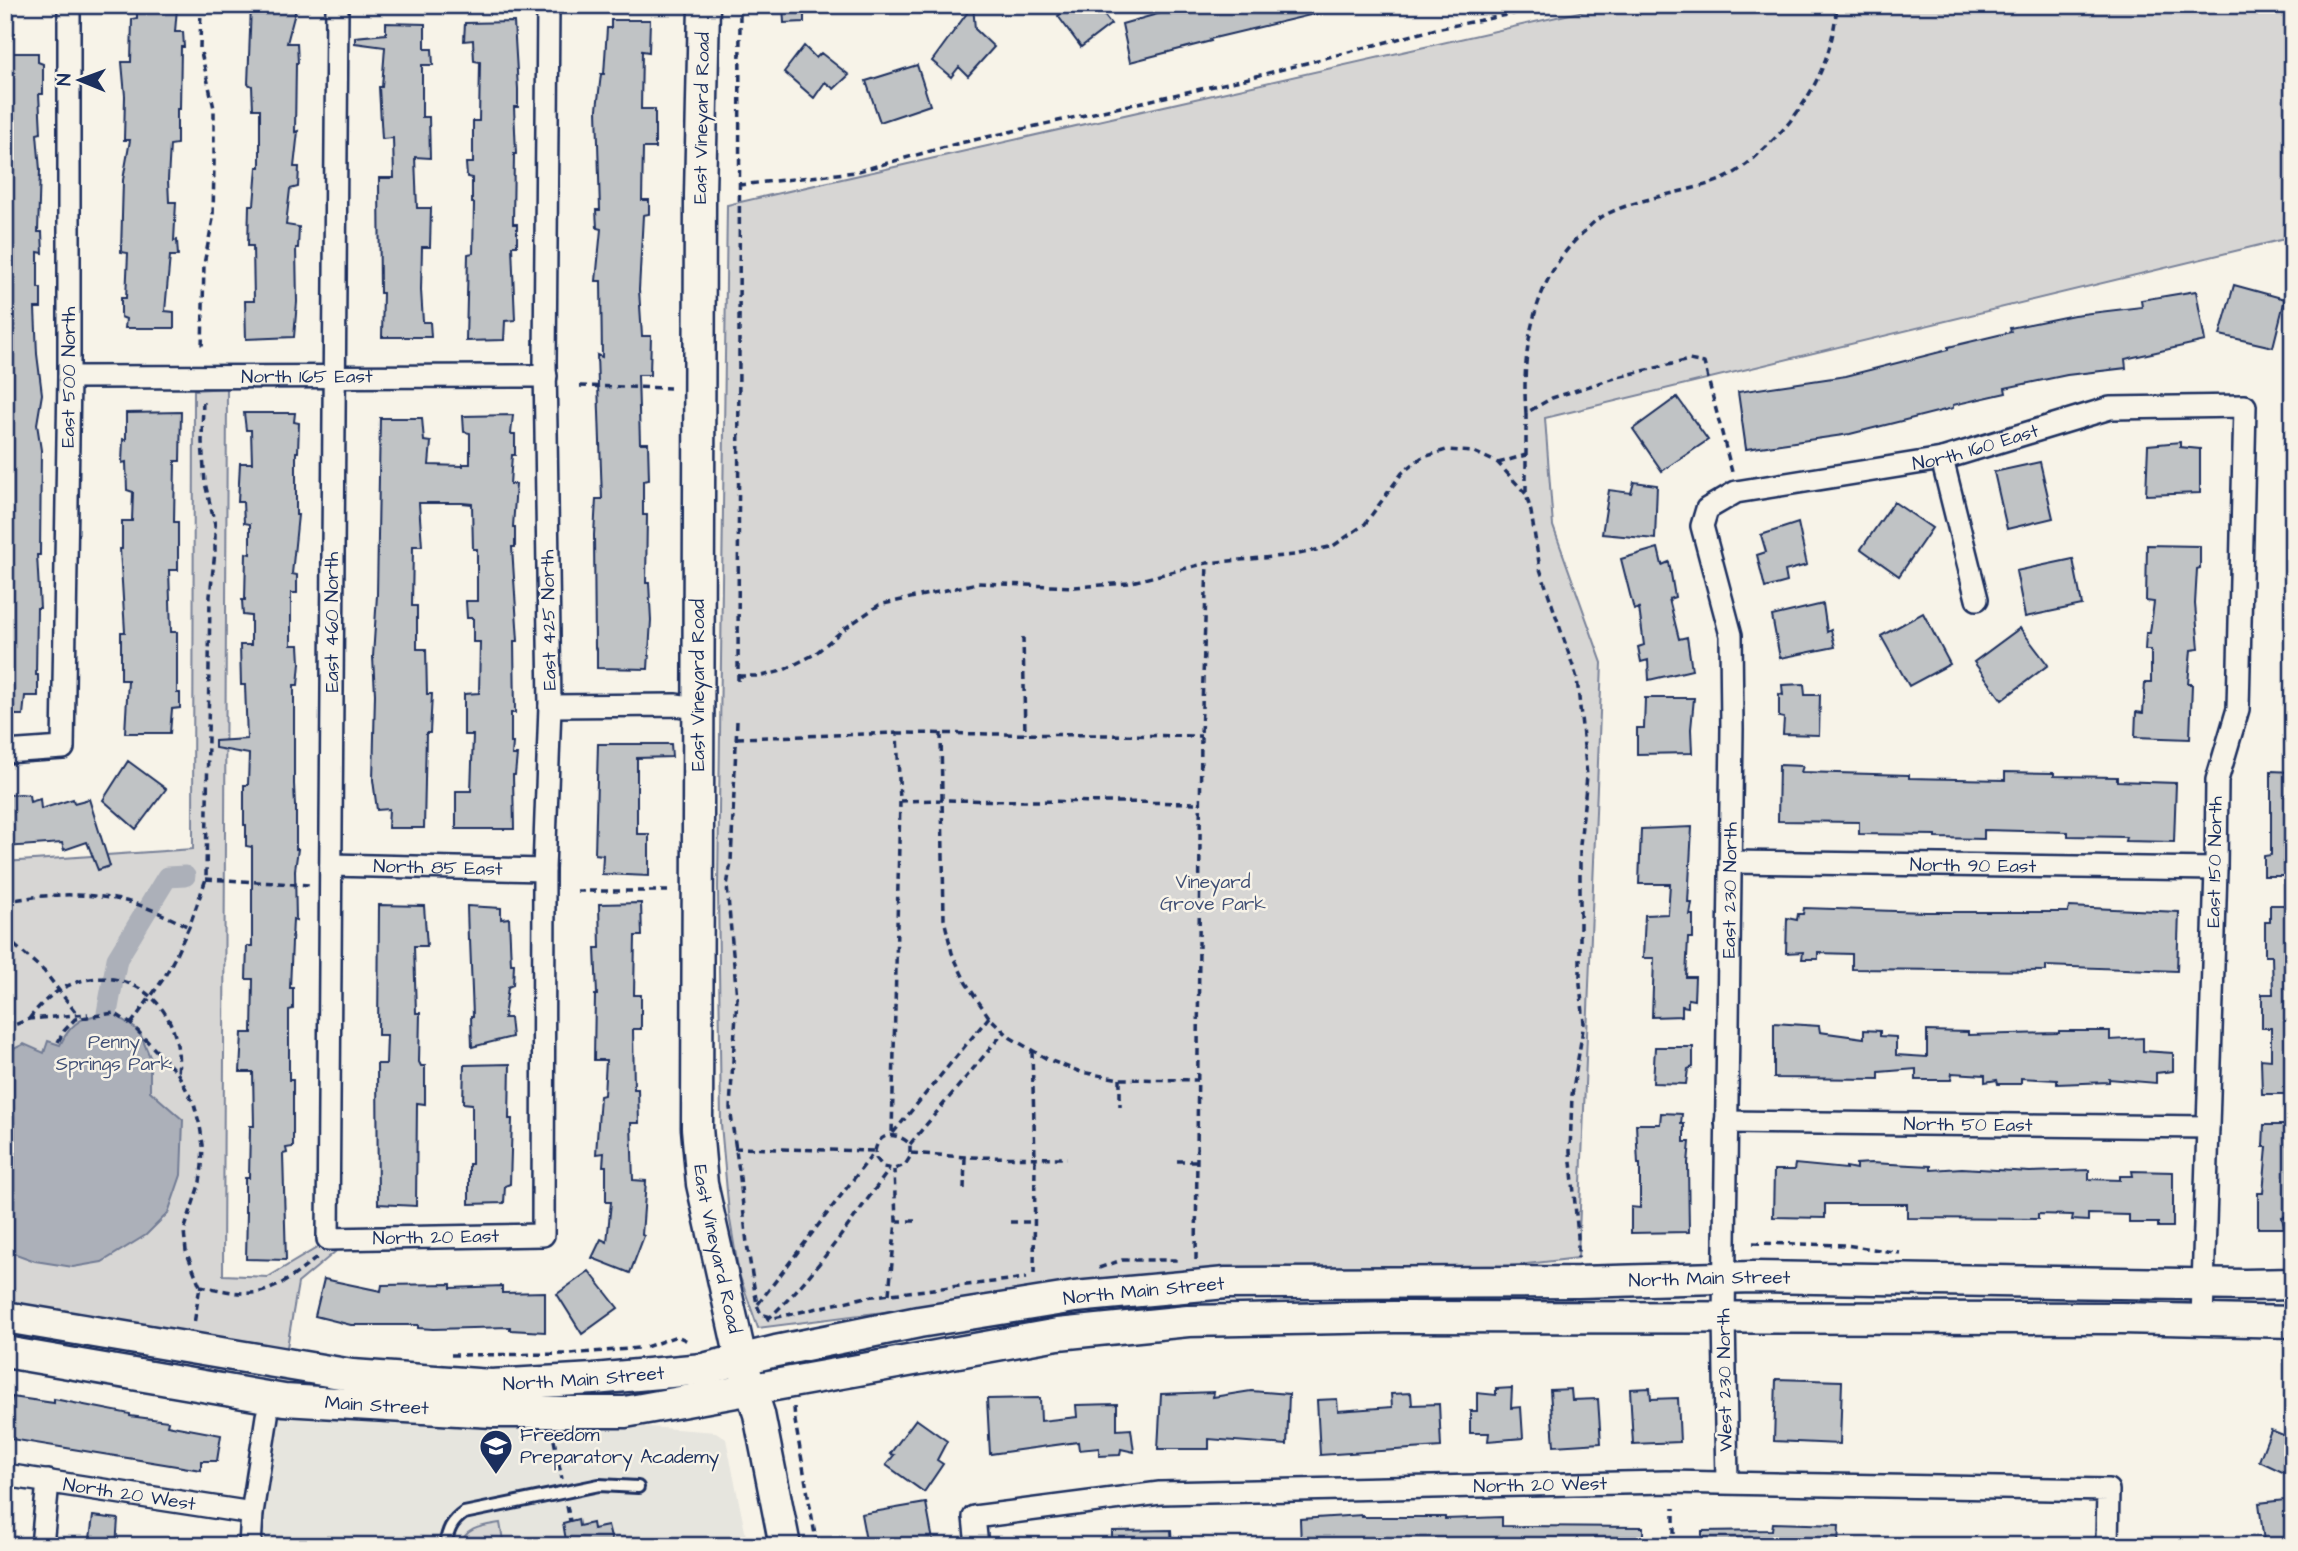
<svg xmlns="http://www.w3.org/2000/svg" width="2298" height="1551" viewBox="0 0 2298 1551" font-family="'Architects Daughter',sans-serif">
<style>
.built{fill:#e6e5de}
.green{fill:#d7d6d4;stroke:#798299;stroke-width:2}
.water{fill:#acb0b9;stroke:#727c95;stroke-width:2}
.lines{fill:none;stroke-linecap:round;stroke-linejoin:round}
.canal{stroke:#acb0b9;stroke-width:21}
.building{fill:#c0c3c5;stroke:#1b2f5e;stroke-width:2}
.lane-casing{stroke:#1b2f5e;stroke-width:16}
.street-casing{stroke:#1b2f5e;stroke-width:26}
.secondary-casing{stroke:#1b2f5e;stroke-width:35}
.path{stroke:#1b2f5e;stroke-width:3.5;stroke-dasharray:7 5;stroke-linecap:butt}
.lane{stroke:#f7f3e8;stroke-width:10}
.street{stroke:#f7f3e8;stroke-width:21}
.secondary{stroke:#f7f3e8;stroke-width:30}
.labels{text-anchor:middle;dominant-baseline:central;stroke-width:5;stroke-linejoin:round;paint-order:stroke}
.street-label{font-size:19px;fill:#1b2f5e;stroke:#f7f3e8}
.park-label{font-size:19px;fill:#415076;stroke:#f7f3e8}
.poi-label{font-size:19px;fill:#1b2f5e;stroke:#f7f3e8;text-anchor:start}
</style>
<rect width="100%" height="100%" fill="#f7f3e8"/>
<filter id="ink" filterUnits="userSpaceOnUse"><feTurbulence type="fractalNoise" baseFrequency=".0143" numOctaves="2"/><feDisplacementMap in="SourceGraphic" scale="14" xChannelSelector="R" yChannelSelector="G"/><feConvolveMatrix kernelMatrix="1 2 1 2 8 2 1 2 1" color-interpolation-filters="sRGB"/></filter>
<g filter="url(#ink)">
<path class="built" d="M284,1400l432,32 10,7 22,107h-498l17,-130z"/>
<path class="green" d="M1610,5h683v232l-748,181 8,108 49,137 -24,595 -111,13 -544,36 -165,21 -19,-54 -10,-60 -8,-90 -3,-237 9,-682z
M227,388l-4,887 45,2 54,-32 13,7 -37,31 -12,70 -281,-48v-443l188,-13 1,-459z
M500,1523l4,23h-44c5,-19 23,-20 40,-23z"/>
<path class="water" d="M114,1014l25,17 11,26v34l33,29 -2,55 -13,38 -22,22 -44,27 -29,5 -38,-6 -30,-11v-197l19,-9 20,9 4,-12 12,4c12,-25 26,-31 54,-31z"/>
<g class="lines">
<path class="canal" d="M107,1013l10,-54 50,-82 18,-1"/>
</g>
<path class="building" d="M251,5h46l-10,38h10l1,20h-2l-1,69 3,-1 -4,36h5l-1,20 -8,2 -4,36 13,2 -1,21h-2l1,54 -3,35 -48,2 -1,-38h9l-1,-55h-5l1,-41h5l3,-38h3v-58h-7l-1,-23 -4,-2z
M783,5h21v17l-20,1z
M973,5l2,24 19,18 -26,29 -9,-9 -8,10 -19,-16z
M1071,5h25l15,19 -30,23 -23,-31z
M1189,5h134v7l-113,27 1,2 -81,21 -8,-38z
M137,8h40l-2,24h8l1,15h-3l-1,62h-3v35l-7,1 -2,35 1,22h7l-2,39 3,-1 1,16h-8l-5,55 9,1v16h-49l1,-9 -5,-2v-19h5l2,-45 -7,-1 2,-72 7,-40h-6l1,-44 -3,-34h9l1,-43 5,-1z
M611,20h39l-1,32 -7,-1 -1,58h14v39h-12l-1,52h7v14l-6,1 -4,75 3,46h9l-1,39h-12l2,68h8l1,37 -6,1v34h4l-1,68h3l2,37 -3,49 -51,-1v-19l-2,-1 -1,-113 2,-36h6l-5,-144 5,2 -1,-76h-5l5,-52 -4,-1 -1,-18h4l-3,-101 4,-35h3l3,-46h4z
M514,22l4,67v18h-4l2,47h-2l-1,70h4v22h-5l3,74 -10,1 -1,19 -38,1 2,-87 5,-1 1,-50h-2v-25l-5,-1 -1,-14h7v-42h6l1,-59 -6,-1 -1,-21 -9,1 1,-18z
M386,23l39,1v25h7l1,16h-11v52h7l1,41 -15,-1 2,51h14l-1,39h-8l-1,43 2,32h7l1,15h-49l1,-44h-3l-1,-115h15l-1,-40 -11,1 -3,-52h3l3,-40 -30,-4v-6l31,-3z
M804,46l12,12 5,-5 28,22 -15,14 -9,-7 -11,16 -30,-26z
M5,53h33v9l5,2v30h-4l2,39 -4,1 3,36 -2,62h4l1,21 -5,-1v36h3v20h-6l2,46 5,40 -5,30 4,26 -1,105h-3l3,53h-3l-1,67h2v21h-13l-2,19h-18z
M917,65l13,40 -50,17 -14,-41z
M2234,285l51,14 -12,48 -53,-12z
M2196,291l9,50 -80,18 1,9 -59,7 -62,13 1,5 -53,12v3l-103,26 -104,15 -8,-57 108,-16 102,-26v-3l63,-15 -1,-4 64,-13 68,-8 -1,-7z
M1677,397l31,43 -46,31 -29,-42z
M181,412l-1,49h-5l-1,61h4v48h-9l2,62h6v61h3v15l-8,1 -2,24h-45l3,-53h-7v-48h4l-5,-83h2v-28h10l1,-29 -6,-2 -1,-28 -4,1 1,-24 3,1v-27z
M244,413h51l-1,9 5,1 -1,29h-2v63h2l-6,59 5,1v18h-6v52h8l1,18 -2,22h-4v99l1,22h1v43h2l-3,21 1,50 -3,-1 -3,69h3v21l-4,1v70h4v67l-7,1 1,5 -4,1 3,106 -40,-1 1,-47h-2v-34h4l1,-52h4l-1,-54h-13l2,-39h10l1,-54h-7l1,-33h5v-99l-6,-1v-21h-2v-40h4l1,-31 -34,-6v-7l32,-2 -2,-54h-4l-1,-40h11v-29l-8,-1 -1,-15h3l1,-47 4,1v-30l-6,-1 -1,-21h-5l2,-39h12l-1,-33h-5z
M513,415l-2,19h4v21h-3l-2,29h6l-3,43h2v20h-3l6,94h-4l1,72h-4v30h2l-1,12h5l-2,20h-2l1,54h-58v-38h15l2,-56h-9v-41l15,-1 1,-51h-7v-24h-6l-1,-17h11v-52h-4l-1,-45 -10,-1h-43l3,43h-9l-1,60h5v43h9l1,45h5l-2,39h-4l-2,95h-36l1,-19 -12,1 -4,-30 2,-86 -2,-37 4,-62 3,-177h42l2,23 7,1 -2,23 34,1v-2h7v-31l-6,-1 -1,-16z
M2180,442v5l20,2v44l-54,2 2,-50z
M2040,462l13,56 -46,11 -13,-57z
M1634,482l23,3 -2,54 -53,-5 7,-44 22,3z
M1894,502l38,26 -33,48 -38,-27z
M1798,523l9,42 -22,6 2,11 -22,6 -8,-33 9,-3 -5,-17z
M2147,545l53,1v22l-3,1 -2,35 4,45 -8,1 -3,34h4l-2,55 -55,-2 1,-25 7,1 2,-30h6v-33h-6l1,-17h4l4,-31 -8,-1z
M1658,548l4,17 7,-3 6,35 -6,2 10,40 8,-2 5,33 -43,10 -1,-20 -7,2 -3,-15 6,-2 -5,-37 -5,2 -13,-51z
M2073,559l9,46 -57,12 -9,-46z
M1823,604l4,28 4,-2 4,17 -55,11 -8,-42z
M1923,613l27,51 -41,22 -28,-50z
M2020,628l28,37 -46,35 -28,-38z
M1804,684l1,11h15l-1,40 -36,-1 1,-16 -5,-1v-23l4,1 -1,-10z
M1645,698h49l-3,31 1,24 -55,1v-26h7z
M598,744h73l1,13 -35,1v76h12v42l-47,-2 1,-19 -8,-1z
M128,761l38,28 -30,40 -33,-29z
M1779,765l24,1 -2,6 108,3v3l96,2v-8l49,1v3l63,1v4l59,2 -2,59 -49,-1 1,-4 -58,-1v-4l-84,-2v9l-48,-1v-3l-77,-1v-12l-81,-1z
M2271,771l22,1v104h-29v-20l7,-1z
M21,794l8,1 1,7 10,-3 1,10 32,-10 1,4 15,-4 21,67 -12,4 -11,-28 -23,8 -2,-7 -57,4v-52z
M1692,827l-4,76h4l-2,12h3v23h-5l-2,39h9l-1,23 -6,-1v8l-6,-1v10l-30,1 2,-59h-11l2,-43 23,-1 2,-30h-31l2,-55z
M641,903l1,33h-7l-1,59h7v34h-8l1,60h4l1,34h-8l2,57 13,1 -4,54 2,1 -14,37 -38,-15 9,-19 6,3 4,-40h-5v-36h-3l1,-13 -8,1 4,-58 4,-1 2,-35h-12l1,-65h2l-2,-47h5l-1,-44z
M379,905l45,1 3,40h-13l2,67h4l-1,49 2,4h4v38l-8,-1 -1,103 -38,-2 -1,-140h9l1,-29h-9z
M2270,905h23v38h-5l-3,31 8,1v119h-31l-1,-35 10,1v-32h-9v-34h11l-1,-38h-7v-34h5z
M467,906l34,2v11l8,-1 2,46h3l-1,21 -5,2 -4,31h6l2,19 -40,10 -1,-31h2l-3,-76h-2z
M2069,907l110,5 -2,59 -131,-5v5l-194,-2v-15l-34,-1v6h-16l1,-7 -17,1 1,-35 10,2 1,-6h5l1,-6 122,4h142z
M1774,1023l45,3 1,6 44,6v-8l16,1v5l16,1v18l31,2v-26l41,1v3l91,-2v-2h51v9l33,-2v13l30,2v18l-17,2v10l-47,-4v3l-52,2v-4l-36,-2v6h-23l-1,-4 -12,2v-7l-33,-2 -1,7h-35v-11l-37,3v7l-105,-1z
M1655,1047h38v20l-5,2 -2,15 -33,-1z
M510,1064l-1,55h3l-2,65 -5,2 -1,17 -35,1v-40h3v-60l-9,-1 1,-38z
M1661,1113l21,1 -1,10h3v18h6l-2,21 1,69 -58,1v-26l9,1v-44h-2l-2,-40h24z
M2264,1125h29v91l-11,1 2,11h-26v-35h5l4,-46h-4z
M1871,1163l60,3v4l31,-2 68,4 59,-2v9l31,1v-4h13l-1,-5 41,1v55h-15v-4h-29v-8l-41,-1v7l-16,-1 1,-5 -35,-1v5l-131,-1v-14h-82v14l-52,-1 1,-47h20l1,-6 51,5v-2l10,2v-5z
M589,1271l29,37 -36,26 -25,-40z
M324,1279l57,12 1,-6 69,-1v4l51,-2v7l43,-1v40l-35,-2v-3l-77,2 -15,-1v-3h-67l-36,-9z
M1776,1379l66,2 -2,63 -66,-3z
M1512,1388l-1,20 10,-1 2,31 -35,3 1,-8h-19v-22h7v-18l19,2v-6z
M1650,1388l1,11 27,-1 2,44 -47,2 -3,-55z
M1571,1389l1,11 26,-1 3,44 -47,3 -4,-56z
M1251,1391l38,3 -2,51 -78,-6v10h-51l3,-55 53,-2 -1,5z
M1411,1393l1,12 27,-1 2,43 -121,8 -3,-55 20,-1 1,12 54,-4 -1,-13z
M12,1397l42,6v-4l76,15v2l38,5 -1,4 54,10 -4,26h-16v9l-196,-32z
M1040,1398l1,23 36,-4 -1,-12 41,-1v26l14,-1 3,23 -13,-3 -1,6 -21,1v-8l-20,2 -1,-8 -88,12 -3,-55z
M916,1419l31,22 -10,19 6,4 -19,28 -38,-27 8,-10 -4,-1z
M2271,1430l22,9v38l-34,-16z
M2293,1499v40l-29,3 -5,-39z
M926,1503l8,43h-67l-6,-32z
M1362,1515v2h83v2l57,-2v9l141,1v19h-342l-1,-27z
M93,1516l25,3 -2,27h-27z
M578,1519l1,7 13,-3 1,6 15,-3 5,20h-46l-4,-23z
M1773,1523l66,2 -1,21h-136v-15l70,-1z
M1171,1530l1,16h-60v-15z"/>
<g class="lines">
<defs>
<path id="lane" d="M445,1546c3,-16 6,-24 19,-33l135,-28 39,2"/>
<g id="street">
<path id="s1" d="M337,5l-9,1234 215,-4 1,-365 6,-164 -5,-343 3,-358"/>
<path id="s2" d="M69,377l477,-1"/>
<path d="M1942,459l35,140"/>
<path d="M550,706l126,-1 21,3"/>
<path id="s3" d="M5,752l58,-4 6,-371v-372"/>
<path id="s4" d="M1730,862l486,7"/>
<path id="s5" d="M331,865l213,5"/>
<path id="s6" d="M1726,1122l482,5"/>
<path id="s7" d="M5,1475l247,38"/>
<path id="s8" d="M1727,1482l-3,-164 8,-589 -1,-94 -29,-109 5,-17 29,-17 206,-33 168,-51 135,-2 -7,303 -21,71 -1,89 -14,451"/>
<path d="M42,1546l6,-65"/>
<path d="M250,1546l2,-33 15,-97"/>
<path id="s9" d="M977,1546l-3,-29 186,-24 506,-11 442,8 -1,56"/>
</g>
<g id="secondary">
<path id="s10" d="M704,5l-4,190 -3,933 5,56 39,175 18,55 26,132"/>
<path id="s11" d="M5,1317l347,58 139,10 103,-6 109,-10 73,-18 143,-29 156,-25 151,-14 352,-1 175,-5 492,8 48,-1"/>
<path id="s12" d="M5,1352l279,48 209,12h132l433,-78 130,-13 206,-4 727,1 172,4"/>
</g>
</defs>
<use href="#lane" class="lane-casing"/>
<use href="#street" class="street-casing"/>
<use href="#secondary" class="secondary-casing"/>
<path class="path" d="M201,5l-1,43 14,60v56l-1,55 -9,45 -2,86
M739,185l116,-13 101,-28 289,-65 191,-50 121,-24
M580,386l90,2
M1526,413c-5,-63 8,-137 58,-181 5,-5 10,-11 16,-14 26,-17 80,-25 112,-35 21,-6 36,-19 52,-34 43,-40 68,-85 73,-144
M1498,463l28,-8
M1526,492v-79l26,-15 66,-21 71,-17 15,3 28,109
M1023,637l2,97
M738,676h24l20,-5 33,-17 29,-25 35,-24 99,-22 97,4 53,-4 79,-20 88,-8 38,-9 32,-22 37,-51 19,-15 25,-8 28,2 24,11 28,31 5,18 9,57 37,109 10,98 -7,69v139l4,39 -12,72 -2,56 8,85v22
M738,681l2,-676
M737,721l-6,141 -4,24 10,112 -7,110 10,70 7,66 10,61 4,9 13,4 92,-21 160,-19
M897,733l304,3
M941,733l3,186 8,34 14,30 23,34 22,21 38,22 32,12 39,7 78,1
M737,738l160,-5 3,68 -8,333
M900,801l42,-1 259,3
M206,879l105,6
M577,891h94
M5,902c40,-9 84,-10 124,0 20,5 41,16 60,25
M5,937l39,34 33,43
M29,1019c54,-76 158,-39 149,55
M131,1024l33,-46 10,-19 15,-32 17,-48 4,-283 5,-44v-27l-10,-42 -3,-41 1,-44
M5,1029l24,-10 59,-5
M58,1042l6,-11 11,-12 39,-6 17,11 47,50 16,30 6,22 3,19 -1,21 -2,16 -16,49 2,20 14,35 -6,38
M1032,1051l3,107 -1,119
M1120,1079v28
M893,1133l96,-116
M910,1144l94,-112
M734,1148l141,3
M911,1153l54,4 102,1
M1177,1161h20
M964,1189l1,-32
M896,1221h21
M1010,1222h24
M1753,1243l93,2 54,8
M1196,1260l5,-524 6,-173
M1099,1268l23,-8h59
M200,1286c18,3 41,10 60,6 22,-5 43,-23 60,-37
M889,1294l7,-73 -2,-51
M758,1304l117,-153c4,-20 22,-19 35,-7v13l-5,8 -11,4 -11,-2 -7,-9 -1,-7
M767,1320c47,-43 84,-99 122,-150
M646,1347l31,-11 13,6
M451,1355l119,-1 69,-6
M794,1407l1,14 22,125
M554,1440l8,39
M567,1506l3,15
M1674,1546v-38"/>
<use href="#lane" class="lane"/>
<use href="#street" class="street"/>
<use href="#secondary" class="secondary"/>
</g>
</g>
<defs>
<symbol id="school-pin" viewBox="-11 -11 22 30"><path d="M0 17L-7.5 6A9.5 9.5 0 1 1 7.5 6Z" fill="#1b2f5e" stroke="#f7f3e8"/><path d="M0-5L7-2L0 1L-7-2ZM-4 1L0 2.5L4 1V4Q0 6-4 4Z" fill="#fff"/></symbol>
</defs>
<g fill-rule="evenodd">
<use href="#school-pin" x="477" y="1427" width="38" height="52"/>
</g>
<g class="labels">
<g class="street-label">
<text transform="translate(702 118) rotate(-89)">East Vineyard Road</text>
<text stroke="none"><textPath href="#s2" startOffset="238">North 165 East</textPath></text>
<text stroke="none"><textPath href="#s3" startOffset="429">East 500 North</textPath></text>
<text stroke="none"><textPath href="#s8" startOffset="1255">North 160 East</textPath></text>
<text transform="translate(549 620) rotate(-91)">East 425 North</text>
<text transform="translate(332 622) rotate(-90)">East 460 North</text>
<text transform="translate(698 685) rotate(-90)">East Vineyard Road</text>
<text transform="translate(2215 862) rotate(-89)">East 150 North</text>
<text stroke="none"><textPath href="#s4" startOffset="243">North 90 East</textPath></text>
<text stroke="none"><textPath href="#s5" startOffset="107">North 85 East</textPath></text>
<text stroke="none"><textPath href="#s8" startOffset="592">East 230 North</textPath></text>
<text stroke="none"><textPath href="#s6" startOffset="242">North 50 East</textPath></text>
<text stroke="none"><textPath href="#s1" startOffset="1342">North 20 East</textPath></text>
<text stroke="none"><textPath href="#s10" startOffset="1246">East Vineyard Road</textPath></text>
<text stroke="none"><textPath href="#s11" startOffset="1718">North Main Street</textPath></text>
<text stroke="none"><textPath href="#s11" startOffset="1152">North Main Street</textPath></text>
<text stroke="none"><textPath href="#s11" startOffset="584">North Main Street</textPath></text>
<text transform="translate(1725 1380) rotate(-91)">West 230 North</text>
<text stroke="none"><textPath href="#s12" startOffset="376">Main Street</textPath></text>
<text stroke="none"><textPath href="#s9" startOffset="597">North 20 West</textPath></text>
<text stroke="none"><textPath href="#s7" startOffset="126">North 20 West</textPath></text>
</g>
<g class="park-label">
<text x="1213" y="882">Vineyard<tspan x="1213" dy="22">Grove Park</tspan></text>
<text x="114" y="1042">Penny<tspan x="114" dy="22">Springs Park</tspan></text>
</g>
<g class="poi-label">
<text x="520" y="1435">Freedom<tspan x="520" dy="22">Preparatory Academy</tspan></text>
</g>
</g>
<rect width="2298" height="1551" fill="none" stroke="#f7f3e8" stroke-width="28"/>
<rect x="14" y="14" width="2270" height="1523" fill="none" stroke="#1b2f5e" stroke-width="2.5" filter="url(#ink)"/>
<g transform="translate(80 80) rotate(271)" stroke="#f7f3e8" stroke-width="5" paint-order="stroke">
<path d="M0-5L12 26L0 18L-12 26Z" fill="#1b2f5e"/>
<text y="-10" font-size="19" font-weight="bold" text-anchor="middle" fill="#1b2f5e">N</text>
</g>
</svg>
